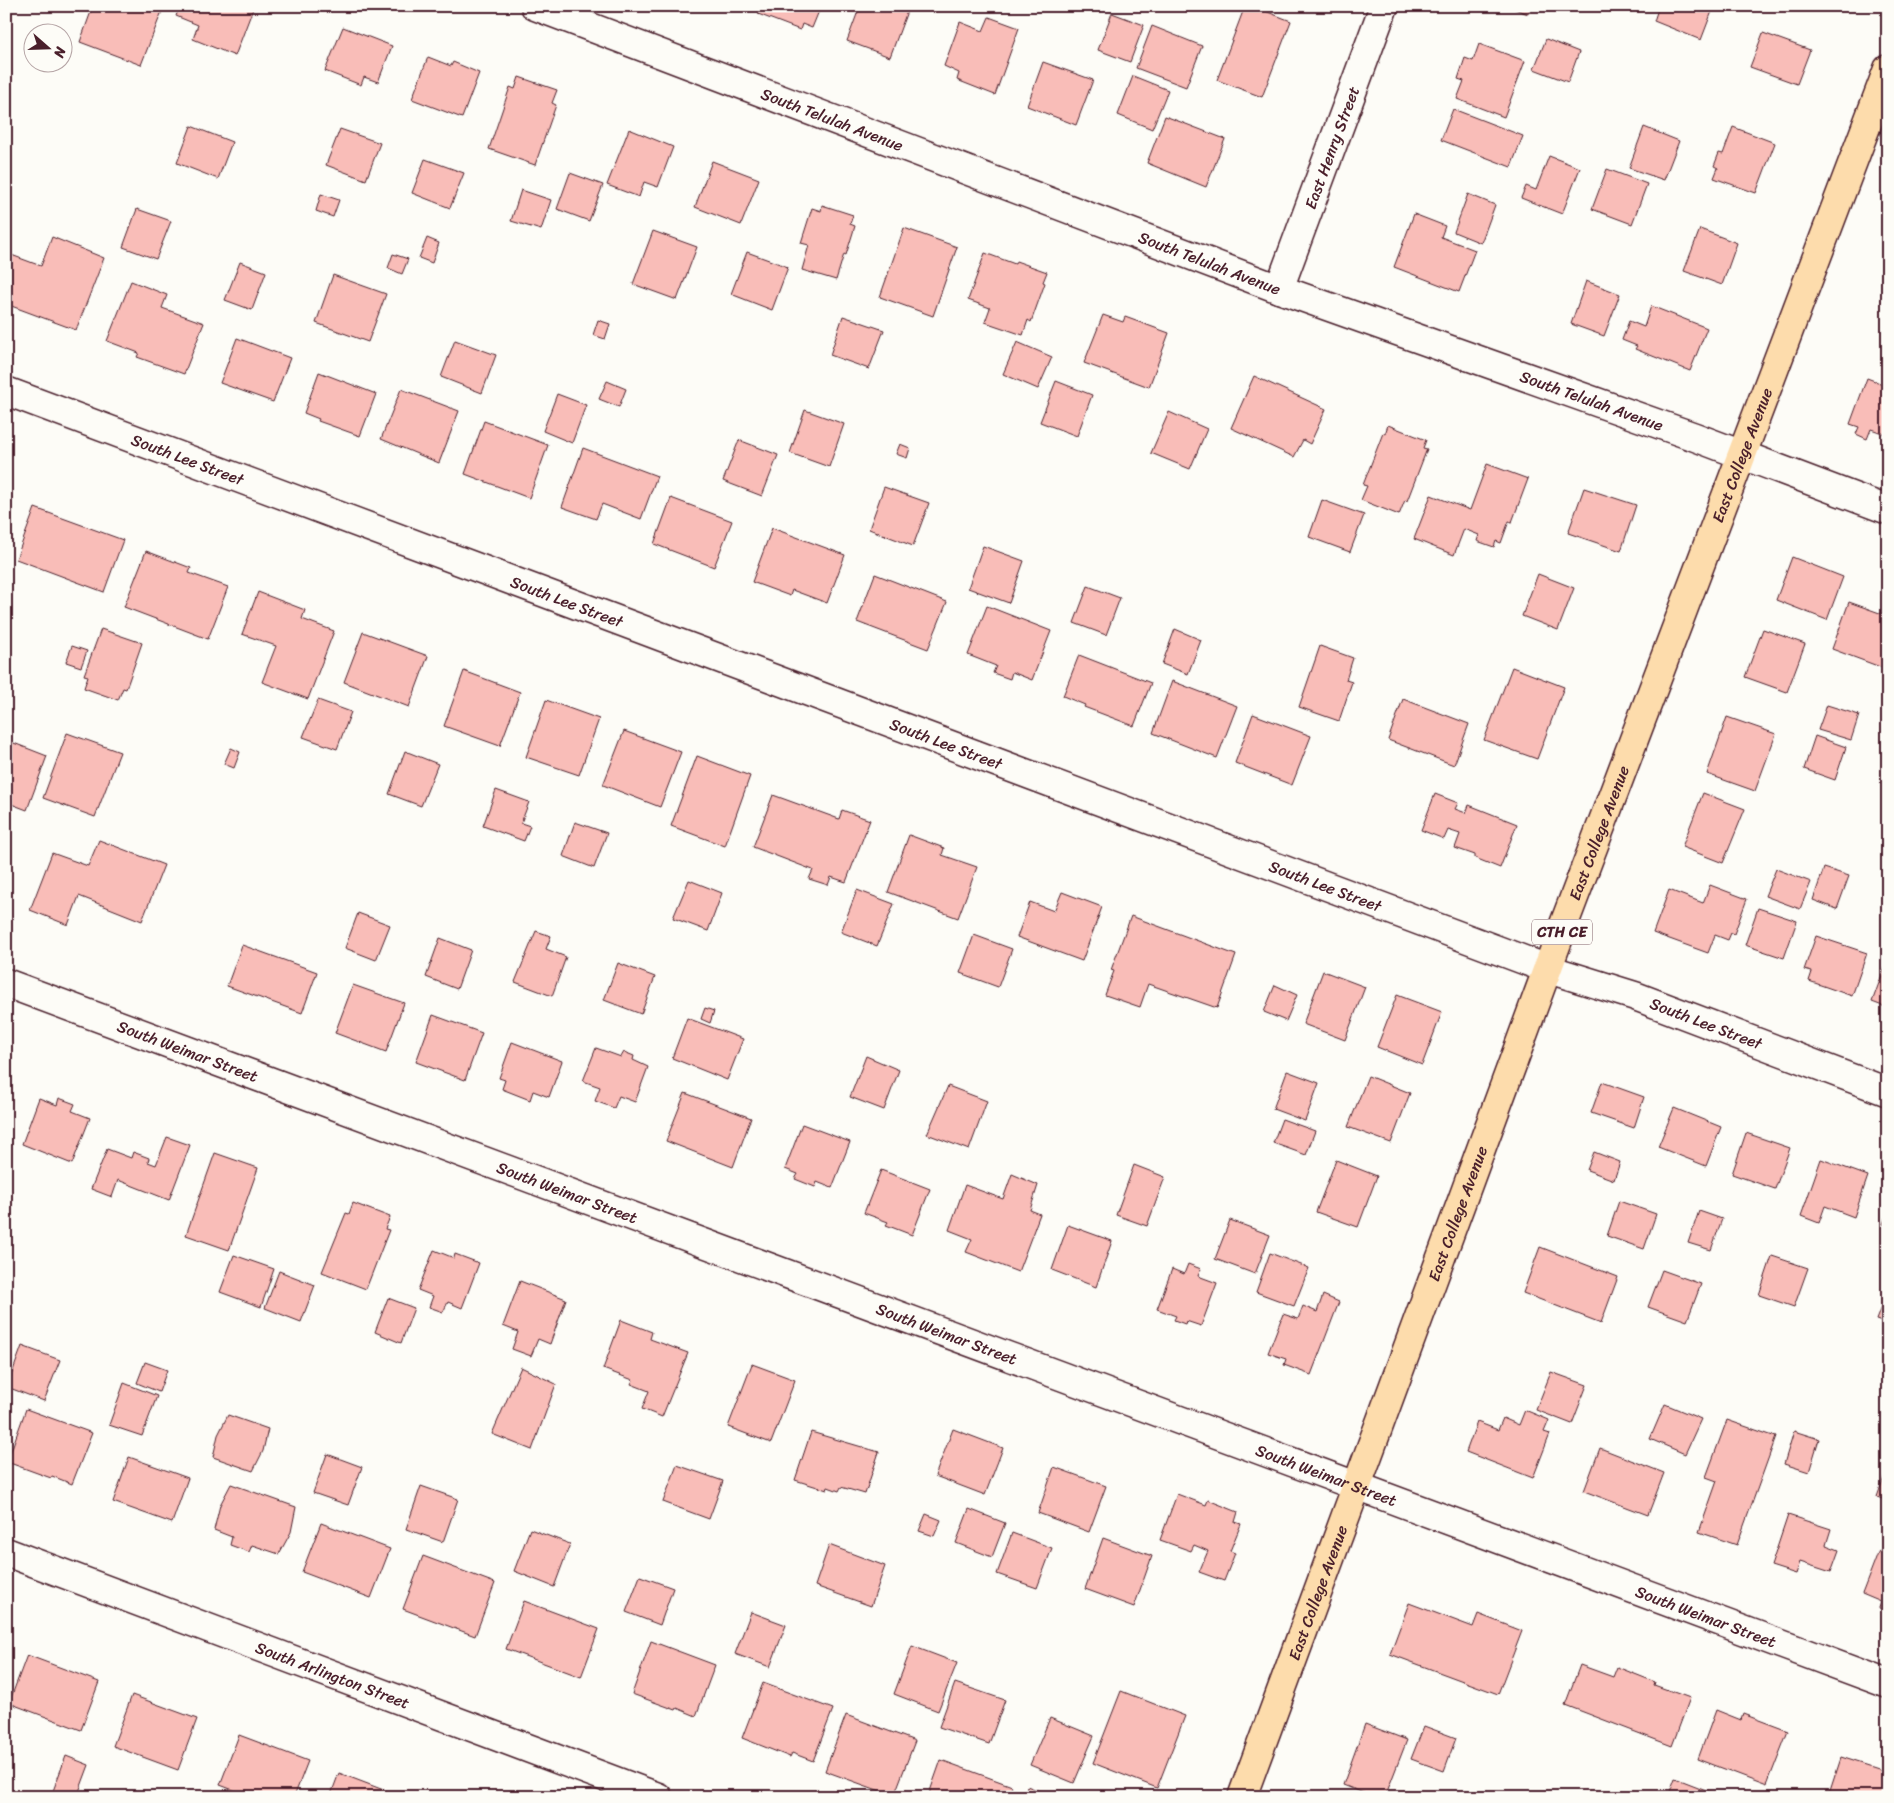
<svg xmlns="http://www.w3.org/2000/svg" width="1894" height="1803" viewBox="0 0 1894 1803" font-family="Sriracha,sans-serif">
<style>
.building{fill:#f9bdb8;stroke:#4a1f2b}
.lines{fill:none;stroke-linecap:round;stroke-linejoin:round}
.minor-casing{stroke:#4a1f2b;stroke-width:31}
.primary-casing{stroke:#4a1f2b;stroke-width:31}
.minor{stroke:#fdfcf7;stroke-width:28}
.primary{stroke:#fddcac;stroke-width:28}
.labels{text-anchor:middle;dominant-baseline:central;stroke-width:5;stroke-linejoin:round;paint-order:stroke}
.shield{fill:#fdfcf7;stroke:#806168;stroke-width:1}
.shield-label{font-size:15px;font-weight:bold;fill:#4a1f2b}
.street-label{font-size:16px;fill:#4a1f2b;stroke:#fdfcf7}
</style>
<rect width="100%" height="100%" fill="#fdfcf7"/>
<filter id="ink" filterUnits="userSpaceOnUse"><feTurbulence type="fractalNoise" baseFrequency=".02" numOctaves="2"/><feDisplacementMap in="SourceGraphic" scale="10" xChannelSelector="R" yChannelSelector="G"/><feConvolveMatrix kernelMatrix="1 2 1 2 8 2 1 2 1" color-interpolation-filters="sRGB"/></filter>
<g filter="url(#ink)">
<path class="building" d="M93,6h71l-23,59 -61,-23z
M180,6h74l-19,50 -42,-17 5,-14 -22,-9z
M761,6h60l-9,22 -10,-4 -2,6 -42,-16z
M860,6h17l8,3 1,-3h23l-19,51 -43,-16z
M1245,6h7l39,15 -29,76 -45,-17z
M1507,6h24l-3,8z
M1620,6h18l-2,6z
M1659,6h55l-13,34 -47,-19z
M1112,13l32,12 -14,37 -32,-12z
M989,17l30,11 -24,67 -38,-15 2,-7 -15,-7 16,-44 23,9z
M1152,26l50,20 -16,41 -50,-19z
M343,27l49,19 -14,36 -14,-5 -3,8 -36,-14z
M1763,33l47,17 -13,34 -47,-17z
M1546,39l33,13 -11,30 -34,-13z
M1479,44l46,17 -21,56 -47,-18 7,-18 -6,-2 7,-21 8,3z
M428,57l23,9 2,-4 26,11 -17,45 -50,-19z
M1043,62l50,18 -17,45 -49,-19z
M1133,76l35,14 -16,39 -34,-14z
M519,77l38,13 -5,13 4,2 -21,60 -46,-16 21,-62 5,2z
M1453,109l70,27 -12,31 -70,-27z
M1165,116l60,23 -19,48 -59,-24z
M191,126l41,16 -14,37 -41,-16z
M1644,127l35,14 -15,39 -35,-12z
M1733,127l42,16 -19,50 -42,-15 4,-10 -4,-2 5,-13 4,1z
M340,129l40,14 -14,37 -40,-15z
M629,129l44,18 -15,40 -14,-5 -5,15 -32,-12z
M1549,156l31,12 -18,46 -41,-16 5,-12 10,4z
M425,159l39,14 -14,35 -38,-15z
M712,161l47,18 -18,46 -46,-18z
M1607,169l40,15 -15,40 -40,-15z
M570,173l33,12 -14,36 -32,-12z
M521,190l30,10 -10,30 -30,-9z
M321,194l18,6 -6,17 -17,-6z
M1468,194l27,11 -14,38 -27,-11z
M822,205l31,10 -3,9 5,2 -9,29 -2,-1 -8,26 -34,-10 7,-25 -8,-2 11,-35 9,3z
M137,209l34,12 -15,38 -33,-12z
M1414,214l31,12 -4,11 34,13 -16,42 -65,-25z
M904,228l53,19 -24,69 -53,-19z
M1700,229l37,14 -15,42 -38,-14z
M653,231l44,16 -20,53 -44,-16z
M52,237l52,21 -28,72 -70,-26v-51l35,13z
M427,238l12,5 -7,20 -13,-5z
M747,252l41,15 -16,43 -41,-16z
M985,253l30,11 1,-3 31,11 -4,10 2,1 -14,39 -3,-2 -5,15 -38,-13 5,-14 -22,-8z
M393,254l15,5 -6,15 -14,-6z
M240,262l26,10 -14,38 -27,-10z
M333,275l53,19 -18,48 -52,-19z
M131,281l36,14 -5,13 42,15 -20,51 -47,-17 2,-4 -32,-12z
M1586,281l34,13 -16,42 -33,-12z
M1651,306l56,22 -17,43 -55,-22 2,-3 -15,-6 7,-19 15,6z
M1103,315l20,7 2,-5 44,16 -20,54 -65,-24z
M843,316l41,14 -15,39 -39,-14z
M598,320l12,4 -5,15 -12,-4z
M237,338l53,20 -17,44 -53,-19z
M455,340l41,15 -14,38 -41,-16z
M1017,342l35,15 -14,32 -35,-15z
M319,372l57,22 -16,42 -42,-15 1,-2 -15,-6z
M1254,376l72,33 -16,35 -7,-4 -9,17 -63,-29z
M1867,378l21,8v49l-17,-6 -4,10 -11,-5 3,-7 -9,-3z
M607,381l19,8 -7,18 -20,-8z
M1056,381l36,14 -15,41 -37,-14z
M401,389l58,22 -20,52 -58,-24z
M557,394l29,11 -14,38 -29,-12z
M805,410l39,14 -15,43 -39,-14z
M1169,412l38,17 -17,40 -39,-16z
M484,421l64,24 -19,53 -64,-24z
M1388,425l38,15 -3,8 4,1 -20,52 -2,-1 -6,15 -38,-15 6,-14 -4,-1 20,-52 2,1z
M739,440l39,15 -16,41 -39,-15z
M900,444l10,4 -3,10 -11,-4z
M583,448l74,28 -16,43 -39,-15 -6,15 -34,-12z
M1487,464l41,15 -16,43 -3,-1 -8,22 -5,-2 -2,6 -17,-6 2,-6 -15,-6 -10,26 -40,-16 17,-44 39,15z
M884,487l45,16 -16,43 -44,-17z
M1584,488l52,17 -15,46 -53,-18z
M6,498l6,2 -6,14z
M671,498l61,23 -18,46 -60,-23z
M1322,500l42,15 -14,37 -41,-15z
M35,508l88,32 -19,52 -88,-33z
M772,528l73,27 -18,48 -35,-13 -2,6 -38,-14z
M983,546l41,15 -15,42 -41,-15z
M146,551l45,17 -2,5 39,14 -20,52 -84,-32z
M1792,557l51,20 -16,43 -51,-20z
M875,574l72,28 -19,47 -71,-27z
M1538,574l36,14 -16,42 -36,-14z
M1088,586l32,12 -14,37 -32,-12z
M258,592l47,18 -3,9 32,12 -26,68 -46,-17 14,-36 -34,-12z
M1849,602l39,14v37l-5,15 -51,-19z
M987,606l64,25 -19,49 -20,-8 -2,7 -17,-6 3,-7 -28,-11z
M101,629l41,14 -16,46 -3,-1 -5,12 -34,-12 4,-12 -4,-1z
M1175,629l26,11 -13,34 -26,-10z
M1763,629l42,15 -18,48 -42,-15z
M363,632l65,24 -19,51 -65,-25z
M72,646l15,5 -6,16 -15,-5z
M1320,646l33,12 -7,22 6,2 -13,39 -40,-14z
M1079,655l72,28 -17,43 -50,-19 1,-2 -22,-9z
M1512,667l52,20 -27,72 -53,-19z
M464,671l56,21 -20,54 -56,-20z
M1172,681l65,25 -20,52 -64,-25z
M1403,699l66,25 -15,41 -66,-25z
M318,700l33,12 -14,37 -34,-12z
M546,700l53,19 -20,56 -53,-18z
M1827,705l32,10 -8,25 -33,-10z
M1253,714l58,22 -19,49 -57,-22z
M1727,717l49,17 -21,57 -48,-17z
M624,731l57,21 -21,55 -57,-22z
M67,733l53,19 -25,65 -52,-19z
M1815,736l31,11 -11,33 -31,-11z
M6,740l41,16 -20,54 -21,-8z
M231,748l9,4 -6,16 -10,-4z
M405,751l33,13 -17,42 -32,-12z
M697,756l53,20 -25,70 -54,-20z
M496,790l33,12 -8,21 9,3 -6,15 -41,-15z
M1703,793l42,16 -22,54 -41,-16z
M1435,794l23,9 -3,6 11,4 3,-8 48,19 -17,44 -25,-10v-3l-20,-7 5,-14 -12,-4 -4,9 -23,-9z
M773,795l66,24 3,-9 28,10 -24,62 -15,-5 -3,8 -19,-6 4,-9 -60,-23z
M575,822l32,11 -13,35 -31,-12z
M909,835l35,13 -2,7 35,12 -19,51 -70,-26z
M99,840l65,25 -22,56 -63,-25 -11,29 -38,-15 22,-57 36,13z
M1824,868l25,8 -12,33 -24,-9z
M1776,869l35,13 -11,27 -35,-13z
M689,880l33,13 -14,38 -35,-13z
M1710,885l37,14 -13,35 -3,-1 -3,7 -13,-5 -7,18 -55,-20 16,-43 34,13z
M857,890l37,14 -17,42 -36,-14z
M1062,892l40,15 -20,54 -65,-24 13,-35 24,9z
M1758,908l39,13 -13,37 -39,-13z
M358,913l32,12 -14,35 -31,-12z
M1131,916l105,39 -19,53 -69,-24 -8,23 -35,-12 9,-24 -3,-1z
M536,931l15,5 -5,13 20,8 -14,39 -37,-14z
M974,935l38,14 -14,38 -38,-14z
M1816,936l51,17 -15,43 -43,-15 3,-9 -8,-2z
M440,938l31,12 -14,39 -31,-12z
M242,945l75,27 -15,41 -75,-27z
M618,963l37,14 -14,37 -37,-14z
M1886,964l2,1v43l-16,-6z
M1323,971l42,16 -20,53 -42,-16z
M353,985l51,18 -18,49 -51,-19z
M1275,985l22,10 -11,26 -22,-9z
M1397,995l45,17 -20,53 -45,-18z
M705,1008l9,3 -4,12 -9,-4z
M433,1015l49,18 -17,47 -49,-18z
M687,1018l56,21 -16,41 -55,-22z
M512,1042l50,19 -13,36 -16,-6 -3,9 -28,-11 3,-9 -6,-2z
M596,1048l25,9 3,-5 10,4 -1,4 15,7 -13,35 -16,-6 -5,12 -19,-7 5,-14 -17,-6z
M866,1056l33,14 -15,40 -34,-13z
M1287,1071l32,12 -14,38 -32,-12z
M1368,1076l42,17 -19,50 -43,-16z
M1602,1082l42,15 -10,31 -43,-15z
M948,1086l39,15 -18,49 -42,-16z
M685,1093l66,25 -18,49 -67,-26z
M39,1098l18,7 2,-7 16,6 -3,7 18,7 -18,46 -50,-20z
M1674,1108l47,19 -15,39 -48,-19z
M1282,1119l33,12 -9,24 -33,-12z
M802,1124l48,18 -18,46 -15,-6 -2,5 -20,-8 3,-5 -13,-5z
M1746,1133l44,15 -15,41 -43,-15z
M167,1137l23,8 -21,55 -51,-20 -6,17 -21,-8 16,-40 24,9 2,-6 16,6 -1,4 8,3z
M6,1151l5,2 -5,12z
M1594,1152l26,10 -6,18 -27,-10z
M215,1153l43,15 -29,82 -43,-15z
M1821,1159l47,17 -14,41 -29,-11 -6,17 -18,-7z
M1336,1160l41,16 -19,51 -42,-15z
M1134,1165l31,12 -18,49 -31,-11z
M881,1170l49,19 -18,46 -26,-10 2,-3 -24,-9z
M1012,1174l26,11 -8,25 10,4 -22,58 -52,-20 6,-13 -23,-9 16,-45 38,14z
M1619,1201l37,13 -12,35 -37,-13z
M353,1203l37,14 -5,12 4,1 -23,59 -44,-17 24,-59 3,1z
M1888,1210v16l-5,-2z
M1699,1211l23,8 -11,31 -23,-7z
M1230,1220l40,15 -15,39 -40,-15z
M1068,1225l44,16 -16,46 -44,-17z
M1540,1247l78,30 -17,46 -78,-30z
M434,1250l20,8 1,-4 24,9 -17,45 -14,-6 -5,10 -14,-5 4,-11 -15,-6z
M1270,1253l39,15 -15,38 -38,-14z
M234,1255l40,14 -13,38 -41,-15z
M1772,1256l36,12 -14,39 -35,-12z
M1188,1264l13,5 -3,7 19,7 -16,43 -15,-5 -1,3 -11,-4 2,-4 -19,-7 15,-40 12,5z
M1662,1270l39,14 -14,37 -39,-14z
M279,1271l36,14 -14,37 -36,-14z
M520,1281l46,18 -16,45 -12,-5 -7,17 -19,-7 6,-17 -15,-6z
M1888,1289v35l-12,-4z
M1323,1295l16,7 -28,73 -27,-10 2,-6 -18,-6 15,-39 15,5 5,-13 14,6z
M388,1298l26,10 -13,35 -26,-11z
M621,1320l31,12 -2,7 38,14 -26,64 -20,-8 7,-18 -18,-7 2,-4 -30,-11z
M22,1346l38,14 -16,41 -37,-14z
M145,1362l22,8 -8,22 -22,-9z
M752,1364l43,16 -24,63 -43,-16z
M521,1367l35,17 -24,66 -40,-16z
M1551,1372l36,13 -15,39 -36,-14z
M124,1383l33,13 -15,40 -33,-11z
M1665,1404l36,15 -16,35 -35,-15z
M26,1409l66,24 -20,51 -20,-8 -1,2 -44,-16z
M1525,1410l24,10 -5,12 6,2 -17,44 -67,-26 11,-30 21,8 5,-12 16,7z
M228,1415l40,14 -5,22 -10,20 -40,-14 5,-22z
M1727,1420l49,17 -39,108 -38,-13 18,-51 -11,-4z
M953,1429l50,19 -18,47 -50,-19z
M1794,1431l25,8 -10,33 -25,-8z
M811,1432l68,20 -14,42 -24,-7 -2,4 -11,-4 -1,3 -32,-10z
M1600,1448l64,25 -16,42 -64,-24z
M327,1454l35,13 -14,38 -35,-12z
M129,1457l59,21 -16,45 -59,-21z
M677,1465l46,16 -14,38 -46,-17z
M1888,1466v35l-11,-4z
M1054,1467l52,19 -17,46 -51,-19z
M231,1484l65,23 -5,25 -12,22 -27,-9 -3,7 -19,-7 2,-8 -18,-7 6,-25z
M421,1486l37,13 -15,43 -37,-13z
M1177,1494l29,11 2,-5 30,12 -3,10 6,2 -11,27 5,2 -11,28 -25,-9 9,-21 -14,-6 -3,6 -31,-11z
M969,1509l36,14 -13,34 -36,-14z
M926,1514l15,6 -7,16 -15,-5z
M1788,1515l43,14 -5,16 13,5 -8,22 -31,-10 -4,12 -25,-8z
M321,1523l69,26 -19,49 -69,-26z
M530,1529l40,15 -16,43 -40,-16z
M1012,1533l40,15 -15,40 -40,-14z
M1103,1538l49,18 -18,51 -49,-18z
M829,1545l56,21 -14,40 -56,-20z
M1879,1550l9,3v58l-9,-3 2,-6 -19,-8z
M423,1556l72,27 -20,53 -72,-27z
M640,1576l33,12 -13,37 -34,-13z
M524,1601l75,28 -18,48 -75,-28z
M1409,1603l64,24 5,-13 44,17 -24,63 -108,-40z
M751,1612l35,13 -16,42 -35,-13z
M651,1641l64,24 -19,51 -19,-8 -1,2 -44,-16z
M912,1646l45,17 -19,48 -44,-17z
M27,1655l72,27 -18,48 -72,-27z
M1580,1665l33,12 4,-10 38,15 -1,3 36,13 -18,48 -107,-41z
M763,1683l70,26 -20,52 -21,-8 -2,4 -48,-19z
M955,1683l50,17 -16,44 -50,-17z
M1121,1691l64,25 -28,72 -64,-25z
M132,1695l65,24 -19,51 -65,-24z
M1716,1710l25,10 2,-6 45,17 -21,54 -69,-26z
M846,1715l69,26 -21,55 -69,-25z
M1050,1718l44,18 -20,47 -44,-18z
M1365,1724l42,16 -22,57h-11l-31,-12z
M1424,1726l32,12 -12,33 -33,-12z
M239,1735l69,26 -14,36h-42l-32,-12z
M66,1756l23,9 -12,32h-9l-15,-6z
M1841,1757l47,15v25h-60z
M941,1760l71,26 -4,11h-80z
M339,1773l63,24h-72z
M1675,1778l44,17 -1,2h-50z
M1027,1786l28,11h-32z
M1080,1792l12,5h-14z"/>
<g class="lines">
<defs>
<g id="minor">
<path id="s1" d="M535,6l744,283 416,148 193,73"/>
<path id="s2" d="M1279,289l105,-283"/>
<path id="s3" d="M6,391l1542,578 87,27 253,96"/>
<path id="s4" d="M6,983l1882,701"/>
<path id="s5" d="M6,1552l652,245"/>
</g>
<g id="primary">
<path id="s6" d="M1242,1797l319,-865 327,-863"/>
</g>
</defs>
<use href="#minor" class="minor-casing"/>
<use href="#primary" class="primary-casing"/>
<use href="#minor" class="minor"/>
<use href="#primary" class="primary"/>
</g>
</g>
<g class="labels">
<rect class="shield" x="1532" y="919.5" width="60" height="25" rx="4"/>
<g class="shield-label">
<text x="1562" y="932">CTH CE</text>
</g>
<g class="street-label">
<text stroke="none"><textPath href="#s1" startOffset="318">South Telulah Avenue</textPath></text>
<text stroke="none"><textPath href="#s2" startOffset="151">East Henry Street</textPath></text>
<text stroke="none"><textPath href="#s1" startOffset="722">South Telulah Avenue</textPath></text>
<text stroke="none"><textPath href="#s1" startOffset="1128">South Telulah Avenue</textPath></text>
<text stroke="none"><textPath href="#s6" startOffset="1432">East College Avenue</textPath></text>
<text stroke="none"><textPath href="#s3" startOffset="194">South Lee Street</textPath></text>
<text stroke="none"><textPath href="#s3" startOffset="599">South Lee Street</textPath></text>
<text stroke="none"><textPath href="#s3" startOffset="1004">South Lee Street</textPath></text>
<text stroke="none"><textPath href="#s6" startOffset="1028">East College Avenue</textPath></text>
<text stroke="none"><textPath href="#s3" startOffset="1409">South Lee Street</textPath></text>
<text stroke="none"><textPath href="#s3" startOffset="1814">South Lee Street</textPath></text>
<text stroke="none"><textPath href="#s4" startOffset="194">South Weimar Street</textPath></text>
<text stroke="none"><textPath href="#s4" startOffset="599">South Weimar Street</textPath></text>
<text stroke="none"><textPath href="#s6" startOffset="622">East College Avenue</textPath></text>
<text stroke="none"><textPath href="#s4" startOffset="1004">South Weimar Street</textPath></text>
<text stroke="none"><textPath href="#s4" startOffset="1409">South Weimar Street</textPath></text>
<text stroke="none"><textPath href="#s6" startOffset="218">East College Avenue</textPath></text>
<text stroke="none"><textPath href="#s4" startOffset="1814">South Weimar Street</textPath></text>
<text stroke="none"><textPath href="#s5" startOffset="349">South Arlington Street</textPath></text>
</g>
</g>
<rect width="1894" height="1803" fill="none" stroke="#fdfcf7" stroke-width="25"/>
<rect x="12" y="12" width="1869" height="1778" fill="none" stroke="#4a1f2b" stroke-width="2" filter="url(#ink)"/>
<g transform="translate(48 48) rotate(110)"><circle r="24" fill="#fdfcf7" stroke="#b5a4a5"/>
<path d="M0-4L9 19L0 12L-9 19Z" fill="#4a1f2b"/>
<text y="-8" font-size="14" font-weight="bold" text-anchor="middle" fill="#4a1f2b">N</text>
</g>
</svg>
